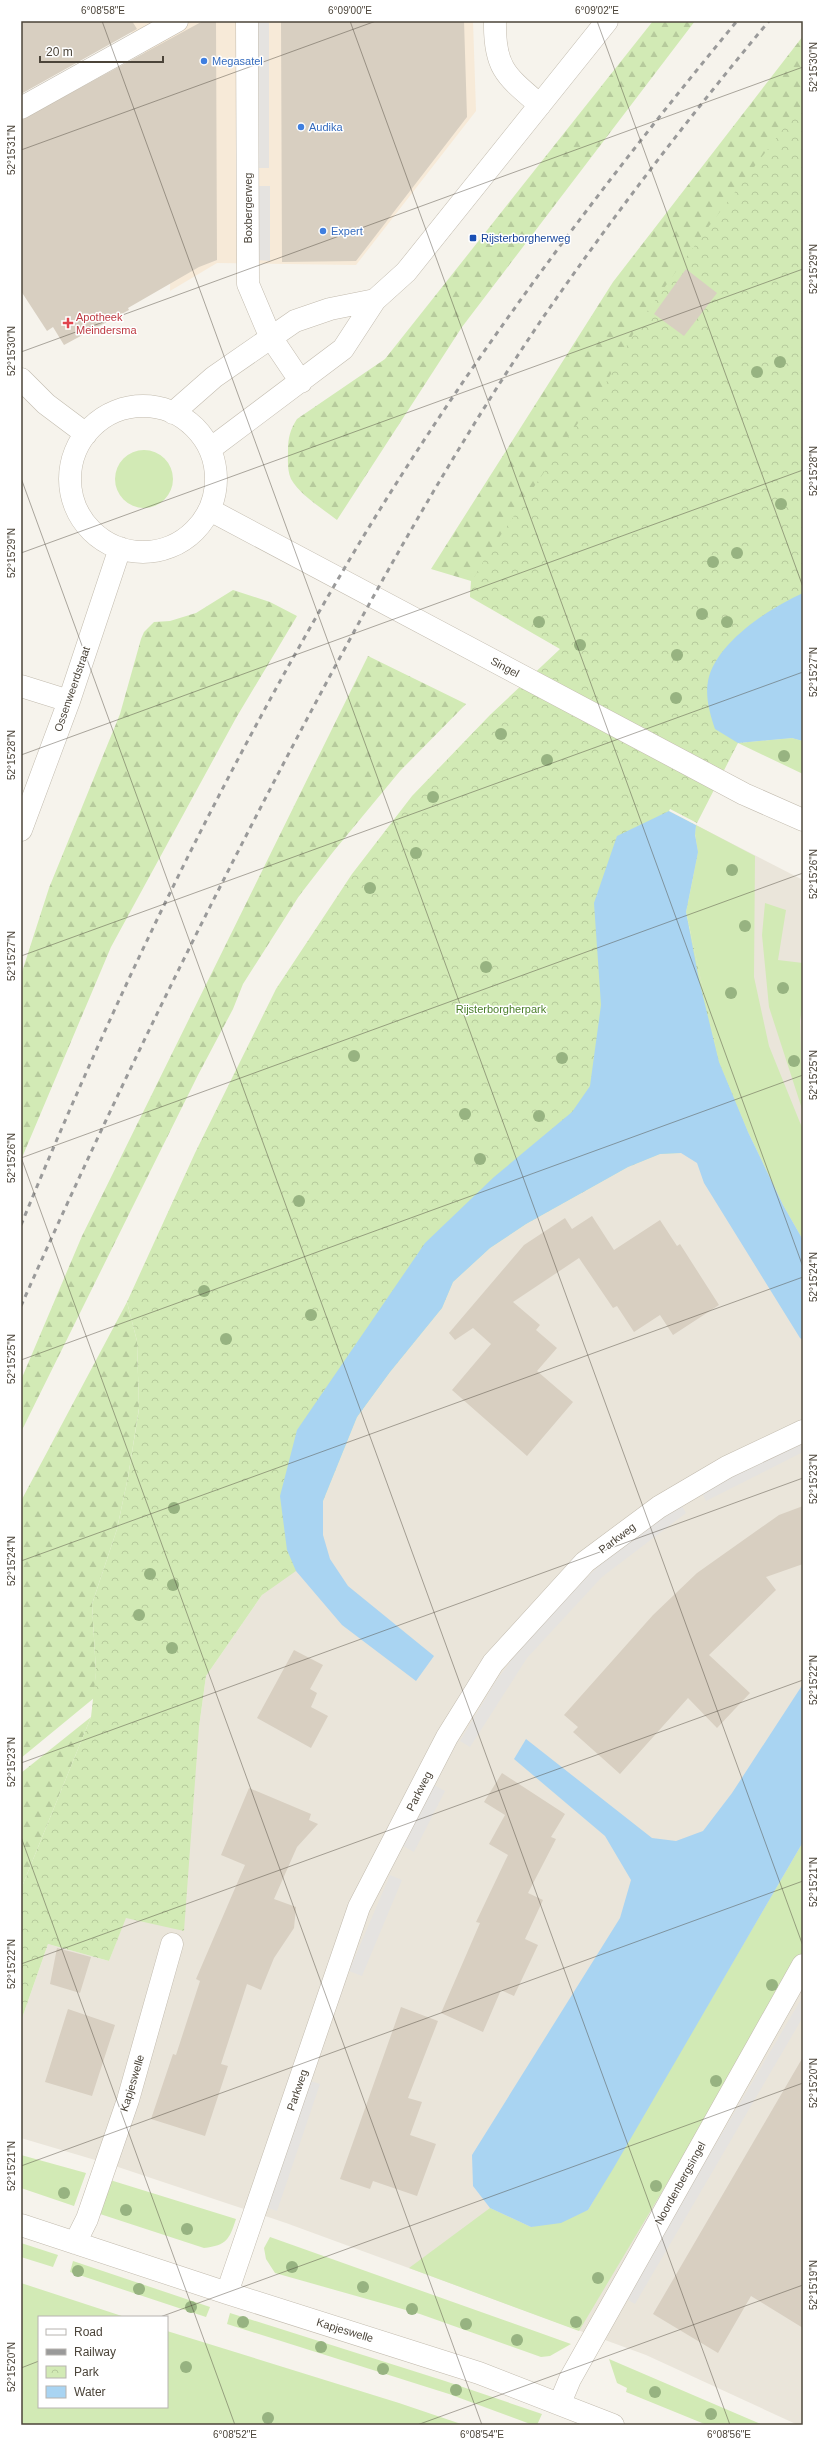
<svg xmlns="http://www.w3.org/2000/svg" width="824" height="2446" viewBox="0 0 824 2446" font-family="Arial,sans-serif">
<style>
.residential{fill:#eae5da}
.commercial{fill:#f7ead8}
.grass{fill:#d2eab5}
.forest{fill:url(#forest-firs)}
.park{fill:url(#park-crowns)}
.parking{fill:#e5e3e0}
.water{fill:#a9d4f2}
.pier{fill:#f6f3ec}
.building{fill:#d8cfc1}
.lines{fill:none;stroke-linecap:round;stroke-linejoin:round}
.minor-casing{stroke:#c2bbae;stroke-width:23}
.minor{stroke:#fff;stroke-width:22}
.rail{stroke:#9a9a9a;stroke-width:3;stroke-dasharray:5 5;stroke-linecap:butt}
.tree{fill:#97b381}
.ticks{fill:none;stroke:#4b4439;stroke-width:1;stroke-opacity:0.45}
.shop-dot{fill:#3f7fe0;stroke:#fff;stroke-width:1.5}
.transit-dot{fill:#1a4fb4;stroke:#fff;stroke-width:1.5}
.health-dot{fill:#e0444e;stroke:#fff;stroke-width:1.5}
.labels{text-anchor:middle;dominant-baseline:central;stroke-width:3;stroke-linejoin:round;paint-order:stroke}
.shop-label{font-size:11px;fill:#366cbe;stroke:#fff;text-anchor:start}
.street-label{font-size:11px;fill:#4b4439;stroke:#fff}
.transit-label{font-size:11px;fill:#164399;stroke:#fff;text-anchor:start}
.health-label{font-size:11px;fill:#be3a42;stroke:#fff;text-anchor:start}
.park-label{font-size:11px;fill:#4a7f2a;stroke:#fff}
.neatline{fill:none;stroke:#4b4439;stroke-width:1.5}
.ticks-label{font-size:10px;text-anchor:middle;fill:#4b4439}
</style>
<defs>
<pattern id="forest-firs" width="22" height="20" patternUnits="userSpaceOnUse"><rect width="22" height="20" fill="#d2eab5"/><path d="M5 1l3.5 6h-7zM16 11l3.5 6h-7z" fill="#b6ca9c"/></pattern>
<pattern id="park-crowns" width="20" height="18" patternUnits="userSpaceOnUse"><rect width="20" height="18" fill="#d2eab5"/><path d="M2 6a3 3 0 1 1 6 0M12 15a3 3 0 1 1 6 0" fill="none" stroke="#b6ca9c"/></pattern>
</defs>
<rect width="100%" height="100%" fill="#f6f3ec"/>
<path class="residential" d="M696,825l107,55v1545h-5l-152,-70 -360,-132 -174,-58 -91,-27v-117l27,-77 61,17 90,-234 7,-51 56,-81 60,-60 1,-34 34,-84 33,-45 52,-64 11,-26 37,-34 36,-24 102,-57 32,-13 21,-1z"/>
<path class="commercial" d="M124,21h349l3,90 -120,154 -139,-2 -47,28 3,-195z"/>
<path class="grass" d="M115 479a29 29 0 1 1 58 0a29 29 0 1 1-58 0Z
M792,738l11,3v33l-65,-31z
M696,825l59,31 -1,121 15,69 34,84v110l-20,-35 -35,-73 -29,-70 -33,-150 12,-60 -3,-18z
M765,903l21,7 -8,50 25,3v40l-3,18 3,91 -34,-105 -7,-72z
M803,1842v113l-224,376 -170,-63 81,-60 41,19 57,-17z
M21,2155l65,18 -12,33 -53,-18z
M110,2180l126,39c-7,21 -9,26 -32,29l-107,-35z
M270,2237l301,107 -21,12 -9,1 -121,-43 -145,-41 -9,-14 -2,-11z
M21,2243l37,12 -5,12 -32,-10z
M73,2261l137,46 -4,10 -136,-45z
M21,2283l104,34h-86v90h128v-76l232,72 65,22h-443z
M230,2313l215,68 97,33 -5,11h-4l-84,-31 -222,-70z
M609,2359l154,66h-56l-81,-33 1,-4 -10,-5z"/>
<path class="forest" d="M653,21h42l-233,306 -125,193c-14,-11 -37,-25 -46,-41 -4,-9 -3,-19 -3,-28 0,-13 2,-21 9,-32l88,-60z
M803,36v242l-84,109 -249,210 1,-16 -40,-12 182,-287z
M233,590l37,12 27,14 -61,102 -125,229 -90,213v-185l28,-87 71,-174 21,-75 3,-7 10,-10 16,-1 26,-8z
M368,656l98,48 -66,67 -67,81 -34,44 -56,88 -10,25 -35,66 -177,357v-52l61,-144z
M127,1302l10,39 2,67 -11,69 -11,52 -25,75 4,68 -2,26 -73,60v-257z
M91,1717l-70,172v-116z"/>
<path class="park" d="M803,103v638l-11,-3 -54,5 -42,82 -1,10 3,17 -12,60 33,149 29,71 -67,21 -21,1 -32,13 -102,57 -36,24 -37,34 -11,26 -52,64 -33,45 -34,84v34l-27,36 -34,24 -56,81 -7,51 -15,204 -58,-13 -17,43 -61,-17 -27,77v-132l70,-172 5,-45 -4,-68 25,-75 11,-52 11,-68 -2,-68 -10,-39 68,-149 81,-164 76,-115 60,-78 78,-81 70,-66 -90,-52 2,-16 15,-26 120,-174 34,-61 62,-86z"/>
<path class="parking" d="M256,21h13v147h-12z
M257,186h13v75l-13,-1z
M803,1439v13l-97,49 -5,-10z
M680,1503l6,10 -84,64 -75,81 -57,89 -10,-6 36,-60 23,-31 48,-54 54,-51z
M434,1785l11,6 -31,61 -11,-6z
M390,1875l12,5 -40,96 -13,-5z
M803,1996v21l-168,287 -10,-6z
M307,2080l13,4 -43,127 -13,-4z"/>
<path class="water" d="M803,593v148l-11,-3 -54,5 -23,-14c-5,-15 -10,-32 -7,-48 8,-39 62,-73 95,-88z
M669,811l27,14 -1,10 3,17 -12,60 13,68 20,82 29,70 35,73 20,35v100l-3,-2 -96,-155 -7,-20 -16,-10 -21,1 -32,13 -102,57 -36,24 -37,34 -11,26 -52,64 -33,45 -34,84v34l7,24 18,27 86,70 -18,25 -74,-56 -46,-54 -9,-21 -7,-54 17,-66 128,-187 69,-66 78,-65 18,-26 11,-81 -7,-102 23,-67z
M803,1684v158l-190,327 -25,41 -27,13 -30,4 -41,-19 -17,-22 -1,-31 148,-237 11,-38 -26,-44 -91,-77 12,-20 126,99 24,3 27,-10 29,-38z"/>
<path class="pier" d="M670,809l27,14 -1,2 -27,-14z"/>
<path class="building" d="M21,21h111l5,8 -116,65z
M203,21h13l1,239 -18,7 -71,41 1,2 -65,35 -11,-18 -6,4 -26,-40v-171z
M281,21h183l3,96 -111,144 -74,1z
M686,269l31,24 -33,43 -30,-22z
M592,1216l22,34 46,-30 17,26 3,-2 39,61 -46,30 -13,-20 -26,17 -17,-26 -4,2 -34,-50 -66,44 27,23 -4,5 21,18 -20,23 36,31 -46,54 -75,-66 39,-46 -18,-16 -18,12 -6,-7 75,-88 41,-27 7,11z
M803,1506v58l-37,13 10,13 -67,65 41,38 -33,35 -29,-30 -68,76 -47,-42 5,-5 -14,-12 89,-100 44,-42 82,-58z
M294,1650l29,15 -13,24 7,4 -6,14 17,9 -17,32 -54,-30z
M502,1773l63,41 -14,23 5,2 -28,54 15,7 -18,39 13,6 -24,51 -13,-6 -18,42 -42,-19 39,-90 -4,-1 32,-67 -19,-11 16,-29 -21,-13z
M249,1788l62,26 -2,6 9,4 -21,23 -23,52 22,8 -2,21 -20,30 -13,32 -14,-6 -26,80 7,2 -23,70 -54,-17 22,-65 3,1 24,-74 -4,-2 49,-114 -24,-10z
M57,1948l34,9 -11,36 -30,-9z
M401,2007l37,14 -30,77 14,4 -12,33 26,9 -19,52 -44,-15 -3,8 -30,-10z
M68,2009l47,16 -23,71 -47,-14z
M803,2057v271l-52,-32 -33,57 -65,-39z"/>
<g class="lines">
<defs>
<path id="minor" d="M247,21l1,263 22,52 31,46
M495,21c-1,47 11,55 45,84
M21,108l156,-87
M21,379l25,25 40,30
M70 479a73 73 0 1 1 146 0a73 73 0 1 1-146 0Z
M173,413l41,-36 81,-56 35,-12 45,-9
M210,449l133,-100 32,-49 31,-28 201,-251
M210,510l534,284 59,26
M21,686l48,15
M21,830l48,-129 51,-153
M21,2225l206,68 252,80 134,52
M75,2243l12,-24 41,-119 44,-156
M227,2293l132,-386 88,-170 46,-74 92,-101 74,-55 68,-40 76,-36
M560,2403l10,-24 233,-414"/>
</defs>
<use href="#minor" class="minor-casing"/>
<use href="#minor" class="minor"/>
<path class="rail" d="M21,1225c98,-238 207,-462 339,-683 111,-184 241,-356 377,-521
M21,1306c83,-187 173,-372 268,-553 78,-148 159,-295 253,-434 71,-103 147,-202 227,-298"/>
</g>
<g class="tree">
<circle cx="780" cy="362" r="6"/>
<circle cx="757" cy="372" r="6"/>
<circle cx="781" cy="504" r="6"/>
<circle cx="737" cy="553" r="6"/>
<circle cx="713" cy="562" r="6"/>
<circle cx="702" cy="614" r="6"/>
<circle cx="539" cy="622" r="6"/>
<circle cx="727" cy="622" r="6"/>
<circle cx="580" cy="645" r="6"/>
<circle cx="677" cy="655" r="6"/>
<circle cx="676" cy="698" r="6"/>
<circle cx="501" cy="734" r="6"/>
<circle cx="784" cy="756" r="6"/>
<circle cx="547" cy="760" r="6"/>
<circle cx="433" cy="797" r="6"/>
<circle cx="416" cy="853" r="6"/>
<circle cx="732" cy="870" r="6"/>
<circle cx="370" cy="888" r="6"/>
<circle cx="745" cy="926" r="6"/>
<circle cx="486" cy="967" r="6"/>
<circle cx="783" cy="988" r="6"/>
<circle cx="731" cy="993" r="6"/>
<circle cx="354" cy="1056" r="6"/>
<circle cx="562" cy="1058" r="6"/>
<circle cx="794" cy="1061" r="6"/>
<circle cx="465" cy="1114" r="6"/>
<circle cx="539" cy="1116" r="6"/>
<circle cx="480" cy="1159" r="6"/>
<circle cx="299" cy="1201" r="6"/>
<circle cx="204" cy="1291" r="6"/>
<circle cx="311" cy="1315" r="6"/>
<circle cx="226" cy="1339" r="6"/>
<circle cx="174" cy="1508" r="6"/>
<circle cx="150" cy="1574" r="6"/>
<circle cx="173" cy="1585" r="6"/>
<circle cx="139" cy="1615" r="6"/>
<circle cx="172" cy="1648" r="6"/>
<circle cx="772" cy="1985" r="6"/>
<circle cx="716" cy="2081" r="6"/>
<circle cx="656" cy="2186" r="6"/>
<circle cx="64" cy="2193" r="6"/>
<circle cx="126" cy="2210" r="6"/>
<circle cx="187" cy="2229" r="6"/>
<circle cx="292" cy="2267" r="6"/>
<circle cx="78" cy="2271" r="6"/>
<circle cx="598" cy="2278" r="6"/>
<circle cx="363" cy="2287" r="6"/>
<circle cx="139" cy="2289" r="6"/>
<circle cx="191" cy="2307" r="6"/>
<circle cx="412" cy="2309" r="6"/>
<circle cx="243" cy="2322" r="6"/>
<circle cx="576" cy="2322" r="6"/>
<circle cx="466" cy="2324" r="6"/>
<circle cx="517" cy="2340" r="6"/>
<circle cx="321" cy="2347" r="6"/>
<circle cx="186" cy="2367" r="6"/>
<circle cx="383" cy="2369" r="6"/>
<circle cx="456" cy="2390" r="6"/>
<circle cx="655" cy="2392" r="6"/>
<circle cx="711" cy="2414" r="6"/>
<circle cx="268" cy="2418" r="6"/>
</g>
<path class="ticks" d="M102,21l701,1925M350,21l453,1246M597,21l206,566M21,150l355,-129M21,352l782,-285M21,478l709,1947M21,553l782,-284M21,755l782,-285M21,956l782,-284M21,1157l461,1268M21,1158l782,-285M21,1360l782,-285M21,1561l782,-284M21,1763l782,-285M21,1837l214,588M21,1964l782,-284M21,2166l782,-285M160,2317l643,-234M21,2368l18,-7M417,2425l386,-140"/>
<g class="shop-dot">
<circle cx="204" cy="61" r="4"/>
<circle cx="301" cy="127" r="4"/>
<circle cx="323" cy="231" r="4"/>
</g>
<rect class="transit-dot" x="469" y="234" width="8" height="8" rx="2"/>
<path class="health-dot" d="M66 317h4v4h4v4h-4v4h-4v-4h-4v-4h4z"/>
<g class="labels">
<g class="shop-label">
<text x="212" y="61">Megasatel</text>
<text x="309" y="127">Audika</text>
<text x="331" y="231">Expert</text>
</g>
<g class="street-label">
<text transform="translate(248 208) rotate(-90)">Boxbergerweg</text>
<text transform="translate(505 667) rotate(28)">Singel</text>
<text transform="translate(72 689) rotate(-71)">Ossenweerdstraat</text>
<text transform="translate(617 1538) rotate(-37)">Parkweg</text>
<text transform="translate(419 1791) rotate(-63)">Parkweg</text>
<text transform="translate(132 2083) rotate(-73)">Kapjeswelle</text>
<text transform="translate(297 2090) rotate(-71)">Parkweg</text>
<text transform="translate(680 2183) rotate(-61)">Noordenbergsingel</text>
<text transform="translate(345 2330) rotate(17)">Kapjeswelle</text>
</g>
<g class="transit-label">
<text x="481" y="238">Rijsterborgherweg</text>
</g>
<g class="health-label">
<text x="76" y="317">Apotheek<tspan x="76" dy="13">Meindersma</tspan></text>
</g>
<g class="park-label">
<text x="501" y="1009">Rijsterborgherpark</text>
</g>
</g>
<rect width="824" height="2446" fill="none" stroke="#ffffff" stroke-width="44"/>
<rect x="38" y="2316" width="130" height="92" fill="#ffffff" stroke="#b7b4b0"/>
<rect x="46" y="2329" width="20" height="6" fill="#ffffff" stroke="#b7b4b0"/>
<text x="74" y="2336" font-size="12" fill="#4b4439">Road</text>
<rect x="46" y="2349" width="20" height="6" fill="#9a9a9a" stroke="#b7b4b0"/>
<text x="74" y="2356" font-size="12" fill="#4b4439">Railway</text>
<rect x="46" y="2366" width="20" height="12" fill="url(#park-crowns)" stroke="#b7b4b0"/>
<text x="74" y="2376" font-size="12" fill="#4b4439">Park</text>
<rect x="46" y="2386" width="20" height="12" fill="#a9d4f2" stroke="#b7b4b0"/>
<text x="74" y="2396" font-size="12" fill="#4b4439">Water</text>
<path d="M40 56v6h123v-6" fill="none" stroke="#4b4439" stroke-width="2"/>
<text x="46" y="56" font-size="12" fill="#4b4439" stroke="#ffffff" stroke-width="3" paint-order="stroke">20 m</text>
<rect x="22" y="22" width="780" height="2402" class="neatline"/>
<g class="ticks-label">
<text x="103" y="14">6°08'58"E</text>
<text x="350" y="14">6°09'00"E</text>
<text x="597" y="14">6°09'02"E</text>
<text transform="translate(813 67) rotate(-90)" y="4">52°15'30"N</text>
<text transform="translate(11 150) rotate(-90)" y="4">52°15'31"N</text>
<text transform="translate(813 269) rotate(-90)" y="4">52°15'29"N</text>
<text transform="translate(11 351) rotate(-90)" y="4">52°15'30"N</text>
<text transform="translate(813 471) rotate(-90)" y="4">52°15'28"N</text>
<text transform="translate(11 553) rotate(-90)" y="4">52°15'29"N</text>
<text transform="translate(813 672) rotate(-90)" y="4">52°15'27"N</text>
<text transform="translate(11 755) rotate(-90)" y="4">52°15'28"N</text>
<text transform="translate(813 874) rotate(-90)" y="4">52°15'26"N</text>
<text transform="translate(11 956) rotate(-90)" y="4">52°15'27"N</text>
<text transform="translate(813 1075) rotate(-90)" y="4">52°15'25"N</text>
<text transform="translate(11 1158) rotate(-90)" y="4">52°15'26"N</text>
<text transform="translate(813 1277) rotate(-90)" y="4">52°15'24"N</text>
<text transform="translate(11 1359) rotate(-90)" y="4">52°15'25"N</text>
<text transform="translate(813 1479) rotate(-90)" y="4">52°15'23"N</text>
<text transform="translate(11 1561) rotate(-90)" y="4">52°15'24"N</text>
<text transform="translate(813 1680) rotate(-90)" y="4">52°15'22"N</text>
<text transform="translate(11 1762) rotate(-90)" y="4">52°15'23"N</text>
<text transform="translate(813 1882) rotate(-90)" y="4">52°15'21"N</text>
<text transform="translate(11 1964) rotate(-90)" y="4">52°15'22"N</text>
<text transform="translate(813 2083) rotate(-90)" y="4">52°15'20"N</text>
<text transform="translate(11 2166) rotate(-90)" y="4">52°15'21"N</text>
<text transform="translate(813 2285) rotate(-90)" y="4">52°15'19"N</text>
<text transform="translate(11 2367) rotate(-90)" y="4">52°15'20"N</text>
<text x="235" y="2438">6°08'52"E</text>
<text x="482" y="2438">6°08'54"E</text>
<text x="729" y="2438">6°08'56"E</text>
</g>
</svg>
